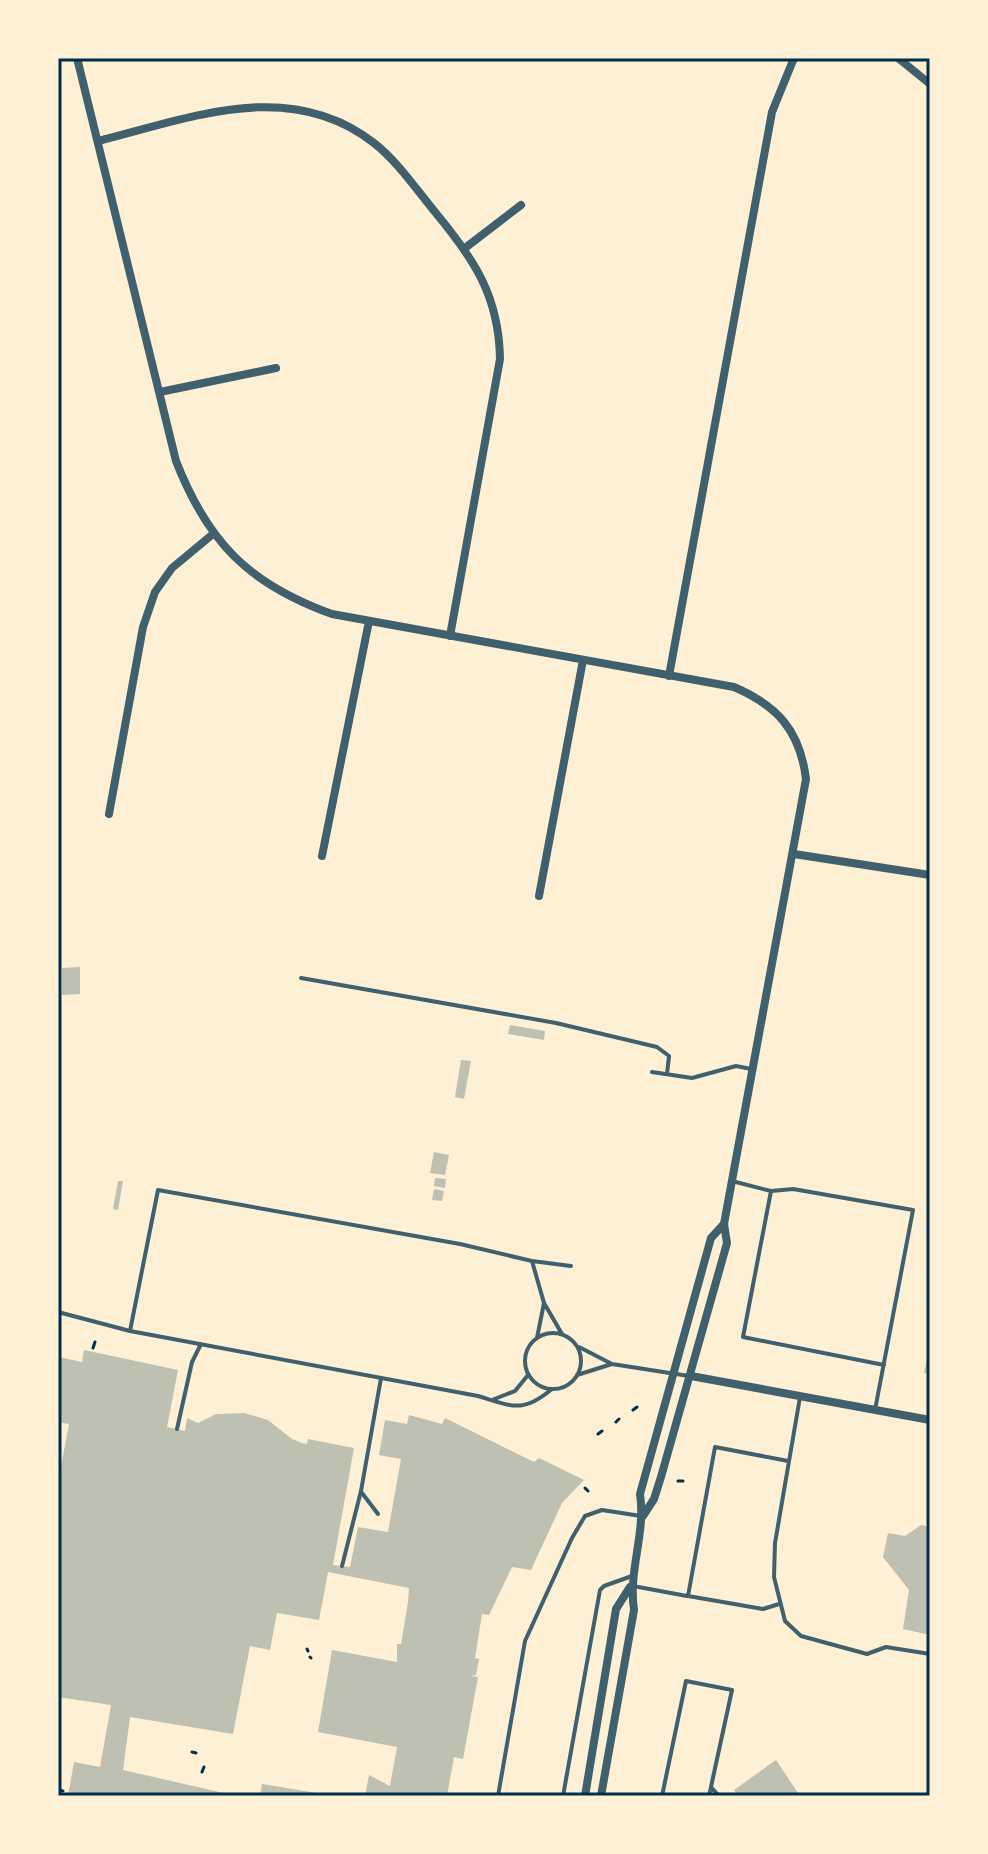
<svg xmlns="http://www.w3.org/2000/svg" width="988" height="1854" viewBox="0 0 988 1854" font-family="Poppins,sans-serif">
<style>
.building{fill:#bec0b2}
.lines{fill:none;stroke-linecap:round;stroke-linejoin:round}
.path{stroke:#003049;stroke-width:3}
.service{stroke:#3f606c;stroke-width:4}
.minor{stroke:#3f606c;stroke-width:8}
.neatline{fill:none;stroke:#003049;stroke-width:3}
</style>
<rect width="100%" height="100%" fill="#fdf0d5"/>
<path class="building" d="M80,967v27l-18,1v-27z
M510,1025l35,6 -1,9 -36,-6z
M461,1060l10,1 -7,38 -9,-2z
M434,1152l15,3 -4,20 -15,-2z
M435,1178l11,1 -1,9 -11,-2z
M118,1181h5l-5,29 -5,-1z
M434,1189l10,2 -2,10 -10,-1z
M84,1350l94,20 -11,57 18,4 2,-13 11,5 18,-9 28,-1 24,7 24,19 10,4 5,1 1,-5 46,9 -21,117 17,2 8,-40 30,5 13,-73 -22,-4 6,-35 22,4 2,-9 33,9 3,-6 89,44 5,-4 45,22 -22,23 -31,67 -19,-3 -23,48 -7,-1 -7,44 4,1 -3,16 -5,1 7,1 -15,82 -9,-2 -7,39h-82l4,-21 21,11 7,-39 -79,-15 14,-82 65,12v-18h4l7,-42 1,-14 -81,-16 -9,48 -42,-7 -7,37 -20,-4 -17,88 -103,-17 -7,53 114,26h-169l6,-34 26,5 11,-62 -53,-8v-215l11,-58 -11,-2v-58l1,-7 23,5z
M929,1350h1v24l-6,-1z
M921,1525l9,2v108l-27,-6 6,-39 -26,-33 5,-24 17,3z
M776,1760l24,36h-62l-4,-6z
M262,1784l61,10v2h-63z"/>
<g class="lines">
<path class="path" d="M93,1348l2,-6
M633,1410l4,-3
M616,1422l3,-3
M598,1434l4,-3
M678,1481h5
M585,1488l3,3
M307,1649l1,2
M310,1657l1,1
M192,1752l4,1
M202,1772l2,-5
M58,1790l5,1"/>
<path class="service" d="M301,978l255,45 101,24 12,9 -2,18
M652,1072l40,6 44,-12 15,3
M732,1181l39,10 22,-2 120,21 -38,200
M771,1191l-28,146 141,28
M532,1261l39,5
M544,1303l18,31
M58,1312l72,19 348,65c34,10 44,18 74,-7
M130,1331l28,-141 302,54 72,17 12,42 -7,35
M525 1361a28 28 0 1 1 56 0a28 28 0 1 1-56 0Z
M579,1347l33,17 77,12
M577,1375l35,-11
M800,1397l-25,146 -1,34 11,44 16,15 66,18 19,-7 44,7
M492,1400l23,-9 13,-16
M177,1429l15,-67 9,-18
M362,1493l16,21
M342,1566l19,-75 20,-113
M633,1586l54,10
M779,1604l-16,5 -75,-13 27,-149 73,14
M711,1787l8,9
M498,1796l27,-155 47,-103 13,-22 17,-6 39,6
M563,1796l37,-206 4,-4 28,-10
M662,1796l24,-115 46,9 -23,106"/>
<path class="minor" d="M77,58l99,403c32,82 73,123 156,153l402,73c44,19 66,44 72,92l-82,445 3,19 -66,234 -7,22 -11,17
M898,58l32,26
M98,141c92,-23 192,-64 276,2 24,19 42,46 61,69 39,47 64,84 65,147l-50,277
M465,248l56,-43
M160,392l116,-24
M669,676l103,-564 22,-54
M109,814l34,-187 12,-35 17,-24 41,-34
M794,854l136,21
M322,856l47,-235
M539,896l44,-236
M691,1376l239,44
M585,1796l31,-187 14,-22
M601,1796l33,-186c-6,-40 12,-76 6,-116l71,-256 13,-14"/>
</g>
<rect width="988" height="1854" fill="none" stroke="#fdf0d5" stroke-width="120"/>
<rect x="60" y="60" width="868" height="1734" class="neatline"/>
</svg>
